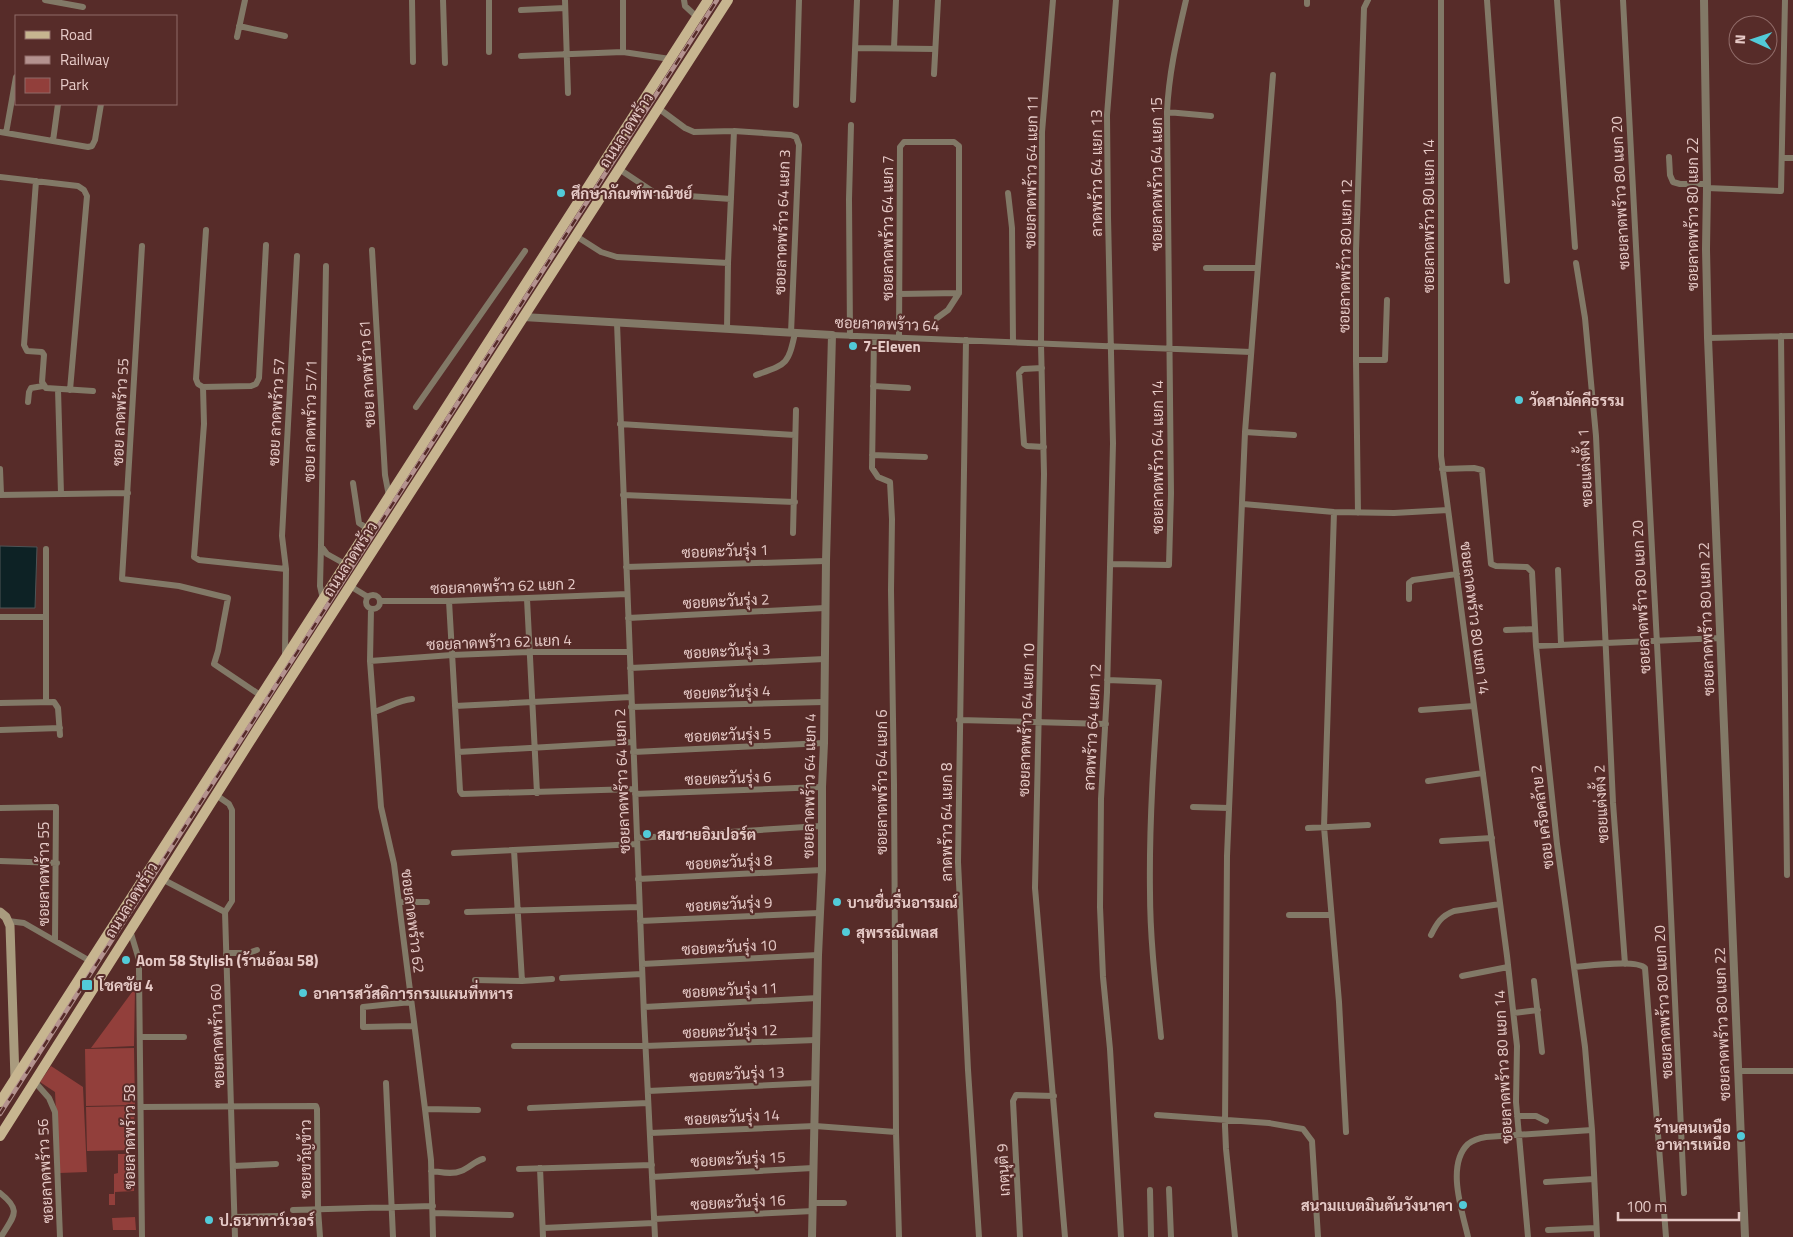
<svg xmlns="http://www.w3.org/2000/svg" width="1793" height="1237" viewBox="0 0 1793 1237" font-family="'Titillium Web',Sarabun,sans-serif">
<style>
.green{fill:#923f3b}
.water{fill:#0d2225;stroke:#4e5456}
.lines{fill:none;stroke-linecap:round;stroke-linejoin:round}
.minor{stroke:#827967;stroke-width:6}
.tertiary{stroke:#827967;stroke-width:8}
.secondary{stroke:#a99b7e;stroke-width:9}
.primary{stroke:#c7b590;stroke-width:10}
.rail-casing{stroke:#b4928f;stroke-width:4.5}
.rail{stroke:#572c29;stroke-width:2.5;stroke-dasharray:8;stroke-linecap:butt}
.poi-dot{fill:#52cbd8;stroke:#572c29;stroke-width:2}
.labels{text-anchor:middle;dominant-baseline:central;stroke-width:4;stroke-linejoin:round;paint-order:stroke}
.street-label{font-size:15px;fill:#e6cac7;stroke:#572c29}
.poi-label{font-size:15px;font-weight:bold;fill:#e6cac7;stroke:#572c29;text-anchor:start}
</style>
<rect width="100%" height="100%" fill="#572c29"/>
<path class="green" d="M135,988l-1,58 -43,2z
M134,1048l1,57 -49,1 -1,-57z
M51,1066l32,21 4,85 -28,1 -4,-81 -15,-10z
M134,1106l1,44 -48,1 -1,-44z
M118,1154h16v37l-19,1v13h-6v-11h5v-20l4,-1z
M135,1217l1,13h-23l-1,-12z"/>
<path class="water" d="M0,546l37,1 -2,61h-35z"/>
<g class="lines">
<path class="minor" d="M45,0l38,7
M412,0l1,62
M443,0l2,63
M489,0v52
M565,0l3,93
M623,0v52l47,7
M684,0l1,6 12,11
M1053,0l-11,132 -1,212 3,130 -9,414 30,349
M1116,0l-9,115 1,102 5,226 -6,249 -6,107 -1,108 3,70 7,72 11,188
M1441,0v456l66,500 10,90 -1,56 12,135
M1487,0l20,281
M1557,0l18,247
M1623,0l45,852 16,341
M1307,4v-4
M521,10l44,-2
M239,26l46,10
M237,37l8,-37
M855,48l80,1
M894,48l2,-48
M521,56l102,-4
M934,74l4,-74
M853,100l4,-100
M796,105l3,-105
M658,108l27,20 9,4 40,-1 57,4 5,2 3,8 -8,188
M1167,112l44,4
M0,132l88,15 4,-1 3,-6 6,-36
M6,133l10,-56
M53,141l5,-37
M1669,157l1,18 3,7 7,2h27
M1783,158h10
M619,169l36,24 5,1 71,5
M0,177l78,9 6,4 3,6 -17,194
M36,181l-12,164 3,6 15,1 2,3 -2,27 4,6 47,3
M1707,188l74,3 4,-191
M1008,193l4,35 1,114
M206,230l-10,149 2,5 5,3 1,37 -10,133 5,3 87,9
M576,236l25,16 16,5 111,6
M142,246l-20,333 57,7 49,12 -10,53 -4,13 46,31
M372,250l13,225 4,21
M1576,263l9,55 11,118 17,367 12,161
M326,266l-5,280 6,8 18,10
M1206,268h51
M899,294l60,-1
M617,323l27,693 11,221
M727,329l1,-66 6,-132
M832,335l419,17
M850,336l-1,-137 2,-74
M1781,336l6,539
M874,338l-2,130 6,9 12,5 2,37 -1,71 3,194 2,348 3,105
M899,338l1,-191 4,-5h50l5,4v147l-11,17 -11,8
M1708,338l85,-2
M966,340l-8,522 10,208 11,167
M1356,360h29l2,-60
M1042,368l-19,1 -4,4 5,71 3,2 17,1
M756,375c31,-11 32,-10 39,-42
M873,386l35,2
M203,387l48,-1 5,-2 3,-6 7,-133
M58,389l3,105
M28,402l1,-10 2,-4 12,-2
M416,407l109,-156
M620,424l175,11
M1245,432l49,3
M872,455l53,2
M0,469l1,25
M1442,469l32,-1 8,2 9,94 5,2 31,1 5,5 4,74 21,198 28,203 7,83 5,107
M353,483l6,40 9,6
M0,495l128,-2
M623,495l172,7
M1243,504l91,8 60,1 54,-3
M1334,512l-10,315 15,175 7,130
M1358,513l-2,-153v-110l8,-242 4,-8
M793,533l3,-123
M321,546l-1,40 3,13
M46,549v152
M1111,564l58,1 2,-72 -4,-381c2,-41 10,-73 19,-112
M626,567l200,-6
M1558,570l3,74
M350,586l18,11
M366 602a7 7 0 1 1 14 0a7 7 0 1 1-14 0Z
M527,599l10,194
M1409,599v-16l4,-3 44,-6
M380,601h69l178,-7
M449,601l11,190 2,3 173,-5
M371,609l-1,52 11,146 13,57 31,245 6,51 2,77
M0,617h45
M628,618l197,-10
M1506,630l29,-1
M1536,646l185,-8
M285,655l1,-86 -4,-33 15,-280
M370,661l82,-6 78,-3h99
M630,668l195,-9
M1107,680l52,2c-5,70 -10,140 -9,210 0,48 6,97 11,145
M0,703l54,-1 4,6 2,27
M455,706l176,-9
M631,707l193,-5
M1421,710l53,-4
M374,712c14,-4 24,-12 38,-13
M959,720l147,4
M0,730l60,-2
M458,752l175,-10
M633,752l191,-9
M1428,781l55,-8
M635,794l187,-7
M216,795l13,9 3,6v91l-7,11 10,325
M1193,807l36,1
M0,808l56,-1 -1,133
M1308,828l60,-3
M637,838l184,-12
M1442,841l50,-3
M514,850l8,131
M454,853l183,-9
M0,861l57,2
M162,879l63,33
M638,879l184,-9
M399,902h28
M467,912l172,-5
M1289,915h42
M8,921l16,2 66,38
M640,921l179,-8
M130,930l9,30v11l3,266
M1431,935c6,-12 10,-19 23,-24l46,-7
M226,953h22l9,-3
M642,964l176,-9
M1574,967c13,-1 63,-8 71,1l21,269
M1462,976l46,-9
M562,978l80,-4
M475,980l47,1 30,-2
M1534,981l8,71
M411,1002l-48,5v20l50,-1
M644,1007l174,-9
M1514,1013l24,-3
M140,1037h44
M514,1046h131l171,-6
M1738,1071h55
M34,1081l15,17 6,14 5,125
M386,1083l7,154
M648,1091l168,-8
M141,1107l175,-1 1,3 1,100 2,28
M530,1108l118,-5
M425,1109l53,1
M1157,1115l112,8 34,6 9,12 6,96
M1517,1116h19l10,5
M650,1133l165,-7 81,6
M233,1166l43,-2
M540,1168l3,69
M519,1169l133,-4
M431,1171c10,1 21,4 30,0 8,-3 14,-10 22,-12
M652,1177l161,-9
M1546,1182l48,-3
M1169,1189l2,48
M1150,1190l1,47
M0,1193c23,18 13,23 1,44
M813,1203h31
M293,1210l140,-4
M433,1213l78,2
M234,1217l44,-1
M654,1219l159,-8
M543,1228l111,-5
M1548,1230l48,-2
M1020,1237l-7,-136 3,-6 38,1
M1235,1237l-9,-88 -1,-23 2,-270 18,-424 28,-357
M1468,1237c-6,-26 -22,-72 0,-93 5,-4 12,-6 18,-7l106,-7"/>
<path class="tertiary" d="M1704,0l3,188 -1,61 2,89 37,899
M523,317l309,18 -6,226 -2,182 -2,44v83l-4,85 -6,282"/>
<path class="secondary" d="M0,912l6,5 4,9 5,153"/>
<path class="primary" d="M0,1102l708,-1102
M0,1136l259,-409 469,-727"/>
<defs>
<path id="rail" d="M0,1114l717,-1114"/>
</defs>
<use href="#rail" class="rail-casing"/>
<use href="#rail" class="rail"/>
</g>
<g class="poi-dot">
<circle cx="561" cy="193" r="5"/>
<circle cx="853" cy="346" r="5"/>
<circle cx="1519" cy="400" r="5"/>
<circle cx="647" cy="834" r="5"/>
<circle cx="837" cy="902" r="5"/>
<circle cx="846" cy="932" r="5"/>
<circle cx="126" cy="960" r="5"/>
<rect x="81" y="979" width="12" height="12" rx="2.5"/>
<circle cx="303" cy="993" r="5"/>
<circle cx="1741" cy="1136" r="5"/>
<circle cx="1463" cy="1205" r="5"/>
<circle cx="209" cy="1220" r="5"/>
</g>
<g class="labels">
<g class="street-label">
<text transform="translate(626 130) rotate(-57)">ถนนลาดพร้าว</text>
<text transform="translate(1031 172) rotate(-89)">ซอยลาดพร้าว 64 แยก 11</text>
<text transform="translate(1096 173) rotate(-90)">ลาดพร้าว 64 แยก 13</text>
<text transform="translate(1156 174) rotate(-90)">ซอยลาดพร้าว 64 แยก 15</text>
<text transform="translate(1620 193) rotate(-93)">ซอยลาดพร้าว 80 แยก 20</text>
<text transform="translate(1692 214) rotate(-90)">ซอยลาดพร้าว 80 แยก 22</text>
<text transform="translate(1428 216) rotate(-90)">ซอยลาดพร้าว 80 แยก 14</text>
<text transform="translate(782 222) rotate(-88)">ซอยลาดพร้าว 64 แยก 3</text>
<text transform="translate(887 228) rotate(-90)">ซอยลาดพร้าว 64 แยก 7</text>
<text transform="translate(1345 256) rotate(-89)">ซอยลาดพร้าว 80 แยก 12</text>
<text transform="translate(887 324) rotate(2)">ซอยลาดพร้าว 64</text>
<text transform="translate(367 374) rotate(-93)">ซอย ลาดพร้าว 61</text>
<text transform="translate(120 412) rotate(-87)">ซอย ลาดพร้าว 55</text>
<text transform="translate(276 412) rotate(-87)">ซอย ลาดพร้าว 57</text>
<text transform="translate(310 421) rotate(-89)">ซอย ลาดพร้าว 57/1</text>
<text transform="translate(1157 457) rotate(-90)">ซอยลาดพร้าว 64 แยก 14</text>
<text transform="translate(1585 468) rotate(-93)">ซอยแต่งตั้ง 1</text>
<text transform="translate(725 551) rotate(-2)">ซอยตะวันรุ่ง 1</text>
<text transform="translate(350 559) rotate(-57)">ถนนลาดพร้าว</text>
<text transform="translate(503 586) rotate(-2)">ซอยลาดพร้าว 62 แยก 2</text>
<text transform="translate(1641 597) rotate(-93)">ซอยลาดพร้าว 80 แยก 20</text>
<text transform="translate(726 601) rotate(-3)">ซอยตะวันรุ่ง 2</text>
<text transform="translate(1475 618) rotate(83)">ซอยลาดพร้าว 80 แยก 14</text>
<text transform="translate(1706 619) rotate(-92)">ซอยลาดพร้าว 80 แยก 22</text>
<text transform="translate(499 642) rotate(-2)">ซอยลาดพร้าว 62 แยก 4</text>
<text transform="translate(727 651) rotate(-3)">ซอยตะวันรุ่ง 3</text>
<text transform="translate(727 692) rotate(-2)">ซอยตะวันรุ่ง 4</text>
<text transform="translate(1026 720) rotate(-88)">ซอยลาดพร้าว 64 แยก 10</text>
<text transform="translate(1092 727) rotate(-87)">ลาดพร้าว 64 แยก 12</text>
<text transform="translate(728 735) rotate(-2)">ซอยตะวันรุ่ง 5</text>
<text transform="translate(728 778) rotate(-2)">ซอยตะวันรุ่ง 6</text>
<text transform="translate(622 781) rotate(-92)">ซอยลาดพร้าว 64 แยก 2</text>
<text transform="translate(881 782) rotate(-90)">ซอยลาดพร้าว 64 แยก 6</text>
<text transform="translate(809 786) rotate(-89)">ซอยลาดพร้าว 64 แยก 4</text>
<text transform="translate(1601 804) rotate(-93)">ซอยแต่งตั้ง 2</text>
<text transform="translate(1542 817) rotate(-97)">ซอย เครือคล้าย 2</text>
<text transform="translate(946 822) rotate(-90)">ลาดพร้าว 64 แยก 8</text>
<text transform="translate(729 862) rotate(-3)">ซอยตะวันรุ่ง 8</text>
<text transform="translate(43 874) rotate(-90)">ซอยลาดพร้าว 55</text>
<text transform="translate(131 900) rotate(-58)">ถนนลาดพร้าว</text>
<text transform="translate(729 904) rotate(-3)">ซอยตะวันรุ่ง 9</text>
<text transform="translate(413 921) rotate(83)">ซอยลาดพร้าว 62</text>
<text transform="translate(729 947) rotate(-3)">ซอยตะวันรุ่ง 10</text>
<text transform="translate(730 990) rotate(-3)">ซอยตะวันรุ่ง 11</text>
<text transform="translate(1663 1002) rotate(-93)">ซอยลาดพร้าว 80 แยก 20</text>
<text transform="translate(1722 1024) rotate(-92)">ซอยลาดพร้าว 80 แยก 22</text>
<text transform="translate(730 1031) rotate(-2)">ซอยตะวันรุ่ง 12</text>
<text transform="translate(217 1036) rotate(-92)">ซอยลาดพร้าว 60</text>
<text transform="translate(1503 1067) rotate(-93)">ซอยลาดพร้าว 80 แยก 14</text>
<text transform="translate(737 1074) rotate(-3)">ซอยตะวันรุ่ง 13</text>
<text transform="translate(732 1117) rotate(-3)">ซอยตะวันรุ่ง 14</text>
<text transform="translate(129 1137) rotate(-90)">ซอยลาดพร้าว 58</text>
<text transform="translate(305 1159) rotate(-90)">ซอยขวัญข้าว</text>
<text transform="translate(738 1159) rotate(-3)">ซอยตะวันรุ่ง 15</text>
<text transform="translate(1003 1170) rotate(-93)">เกตุนุติ 9</text>
<text transform="translate(45 1171) rotate(-93)">ซอยลาดพร้าว 56</text>
<text transform="translate(738 1202) rotate(-3)">ซอยตะวันรุ่ง 16</text>
</g>
<g class="poi-label">
<text x="571" y="193">ศึกษาภัณฑ์พาณิชย์</text>
<text x="863" y="346">7-Eleven</text>
<text x="1529" y="400">วัดสามัคคีธรรม</text>
<text x="657" y="834">สมชายอิมปอร์ต</text>
<text x="847" y="902">บานชื่นรื่นอารมณ์</text>
<text x="856" y="932">สุพรรณีเพลส</text>
<text x="136" y="960">Aom 58 Stylish (ร้านอ้อม 58)</text>
<text x="98" y="985">โชคชัย 4</text>
<text x="313" y="993">อาคารสวัสดิการกรมแผนที่ทหาร</text>
<text x="1731" y="1127" text-anchor="end">ร้านฅนเหนือ<tspan x="1731" dy="17">อาหารเหนือ</tspan></text>
<text x="1453" y="1205" text-anchor="end">สนามแบตมินตันวังนาคา</text>
<text x="219" y="1220">ป.ธนาทาว์เวอร์</text>
</g>
</g>
<rect x="15" y="15" width="162" height="90" fill="#572c29" stroke="#906b68"/>
<rect x="25" y="31" width="25" height="8" fill="#c7b590" stroke="#906b68"/>
<text x="60" y="40" font-size="15" fill="#e6cac7">Road</text>
<rect x="25" y="56" width="25" height="8" fill="#b4928f" stroke="#906b68"/>
<text x="60" y="65" font-size="15" fill="#e6cac7">Railway</text>
<rect x="25" y="78" width="25" height="15" fill="#923f3b" stroke="#906b68"/>
<text x="60" y="90" font-size="15" fill="#e6cac7">Park</text>
<g transform="translate(1753 40) rotate(273)"><circle r="24" fill="#572c29" stroke="#906b68"/>
<path d="M0-4L9 19L0 12L-9 19Z" fill="#52cbd8"/>
<text y="-8" font-size="14" font-weight="bold" text-anchor="middle" fill="#e6cac7">N</text>
</g>
<path d="M1618 1212v8h121v-8" fill="none" stroke="#e6cac7" stroke-width="2.5"/>
<text x="1626" y="1212" font-size="15" fill="#e6cac7" stroke="#572c29" stroke-width="4" paint-order="stroke">100 m</text>
</svg>
